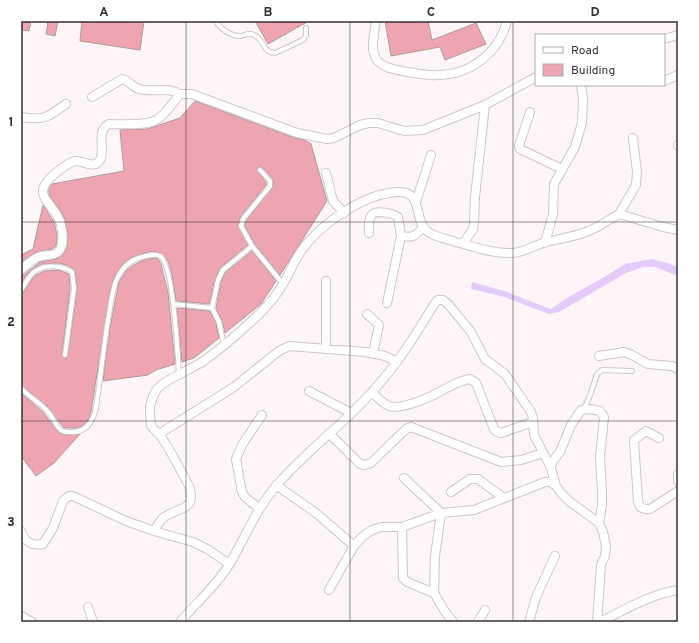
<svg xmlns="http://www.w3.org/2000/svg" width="699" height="643" viewBox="0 0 699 643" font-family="Overpass,sans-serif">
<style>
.water{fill:#e5cbfc}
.building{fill:#efa5b0;stroke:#aa9c9e}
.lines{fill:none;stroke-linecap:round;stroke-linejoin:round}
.lane-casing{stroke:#d2c5cb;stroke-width:6}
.street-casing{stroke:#d2c5cb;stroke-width:10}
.lane{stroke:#fff;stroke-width:4}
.street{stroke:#fff;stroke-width:8}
.grid{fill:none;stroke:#363133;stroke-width:1;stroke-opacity:0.55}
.neatline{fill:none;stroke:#363133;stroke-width:1.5}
.grid-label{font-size:13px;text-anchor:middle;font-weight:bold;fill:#363133}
</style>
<rect width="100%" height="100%" fill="#fef5f9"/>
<path class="water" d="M652,259l19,5 7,3v9l-23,-9h-12l-17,6 -67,39 -10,2 -45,-17 -33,-8 1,-7 32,9 47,18 14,-10 41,-23 19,-12z"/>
<path class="building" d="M21,21h10l-2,10 -8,-1z
M48,21h10l-3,15 -9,-2z
M82,21h62l-4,29 -60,-9z
M255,21h54l-41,23z
M385,21h43l4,19 44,-17 10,21 -41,16 -5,-13 -49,9z
M195,101l100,37 10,2 6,4 16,57 -47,74 -25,-31 -10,-18 1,-5 27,-35v-7l-11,-12h-4l-1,4 9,11v3l-26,32 -2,8 10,20 -28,23 -5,11 -6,25 -33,-3 -4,-27 -4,-13 -7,-8 -8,-2 -12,3 -9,3 -8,6 -9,12 -5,16 -19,121 -3,8 -6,6 -7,2h-11l-16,-21 -27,-22v-92l3,-1 10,-16 10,-5 14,-1 11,4 1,14 -8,67 2,3h3l1,-3 9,-67 -2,-18 -6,-4 -10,-3 -17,1 -10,5 -11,14v-8l4,-1 15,-12 19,-4 6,-6 2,-6 1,-12 -3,-15 -5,-9 -11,-15v-6l3,-5 72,-13 -4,-41 27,-1 33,-11z
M43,205l11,17 3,13 -1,11 -4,3 -16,3 -15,10v-7l12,-6z
M252,251l24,30 -15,23 -36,29 -3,-12 -6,-13 5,-27 5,-9z
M155,258l3,1 3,5 7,29 7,71 -19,6 -8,5 -45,6 7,-54 9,-45 7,-11 6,-5 11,-6z
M177,308l33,3 6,12 3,15 -25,20 -12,4z
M21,393l22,19 16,21 8,2 13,-1 -26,29 -18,13 -15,-20z"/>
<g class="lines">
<defs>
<path id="lane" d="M216,21c3,7 15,15 23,15 5,0 10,-4 15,-1 10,4 9,18 21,18l28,-13 3,-4v-8
M260,170l10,11v5l-27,33 -2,7 11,20 31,38
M21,290c4,-6 7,-13 13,-18 11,-8 27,-7 38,0l2,16 -9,67
M173,304l39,4 7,14 5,23
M212,308l6,-28 5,-10 29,-24
M21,388c8,9 20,15 28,25 4,4 6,11 10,15 3,4 7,4 11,4 16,1 23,-10 26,-24 4,-28 7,-55 11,-82 3,-15 4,-31 9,-45 5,-12 14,-21 26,-24 5,-1 13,-4 18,-1 13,7 18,101 19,119
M584,409l7,-16 6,-19 5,-4 30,1"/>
<path id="street" d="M376,21c-1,11 -7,29 1,39 7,9 21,10 31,12 10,1 20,4 30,3 33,0 61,-23 69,-54
M664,39l14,-4
M664,81l14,-6
M92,97l30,-18c7,1 10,8 17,10 13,4 28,-3 41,5
M530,112l-11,34 1,3 42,20
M21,117c23,4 27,0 45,-13
M678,145v1
M326,173l7,28 11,12
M416,202l15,-47
M619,214l17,-29 1,-13 -4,-34
M369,233c0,-5 -1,-12 2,-17 3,-7 21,-3 27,1l3,19 -14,67
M401,236c13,2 14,0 22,-9
M545,243l8,-29 1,-30 21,-37 7,-24 1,-24 -2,-14
M463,244l10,-15 1,-8 1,-24 10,-92
M21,270c5,-5 11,-10 17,-13 7,-3 14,0 20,-5 8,-7 4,-27 0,-35 -5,-11 -22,-21 -12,-34 5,-7 21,-20 29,-22 7,-1 20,9 25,-1 6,-11 -5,-29 9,-36 13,0 37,2 47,-4 10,-5 17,-18 24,-26h12l105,39 30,6 7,-1 26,-13 9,-2h9l26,8 19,-1 62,-25 51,-28
M326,281v68
M367,314l12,11 -6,28
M599,356l25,-4 8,3 16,9 24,2 6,3
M309,391l42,22
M372,392c5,5 10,11 17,14 11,4 40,-8 50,-14 11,-5 20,-12 31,-13l6,4 18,46 3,3 4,1 32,-11
M329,433l31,31 5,1 6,-2 35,-34 5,-2 90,35 20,-2 22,-7
M159,434l75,-47 45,-36 10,-5 77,6 19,4 12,6
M659,438l-13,-7 -12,9 4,61 2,6 5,2h5l28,-18
M678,474v7
M404,478l37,35 -6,43 -1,37
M276,485l40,28 38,33
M451,492l19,-13h8l26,19
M260,509l-15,-12 -3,-5 -6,-33 6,-14 20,-30
M402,527l1,51 4,4 27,11 10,17 9,12
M21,531c4,12 11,15 22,13l10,-16 10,-27 6,-5h4l53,25 28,10 39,11 16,8 20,14
M154,531c3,-5 5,-9 9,-13 16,-12 34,-6 26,-32 -9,-17 -18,-35 -29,-51 -3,-3 -7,-6 -9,-10 -1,-5 -1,-13 -1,-18 1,-5 4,-14 8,-19 8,-9 32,-18 44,-26 19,-13 36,-28 53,-44 11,-10 21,-22 28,-34 6,-9 9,-19 15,-28 16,-27 59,-58 91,-63 38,-7 22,24 38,38 7,6 20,8 29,11 18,5 38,12 57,11 12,-1 22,-8 33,-11 13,-3 27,-5 40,-10 12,-4 22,-12 33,-18l44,13 15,3
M329,590l25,-44 8,-9 10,-7 9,-3h21l39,-14 33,-3 71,-28h5l6,4
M88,607l5,15
M21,616l11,6
M180,622c16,-19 36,-36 49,-57 16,-27 27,-56 48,-80 29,-34 66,-60 95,-93 25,-27 44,-58 63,-89l3,-3h5l5,4 23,28 14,27 20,15 26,38 2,6 1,17 17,33
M478,622l7,-12
M529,622l7,-25 19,-41
M597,622l4,-57 4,-9 1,-10 -3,-14 -4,-9 -30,-22 -8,-8 -5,-7 -5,-18 1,-6 8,-10 11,-27 10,-15 8,-1 11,2 4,6 -4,40 2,34v15l-3,17
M600,622c24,-12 51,-28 78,-32"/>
</defs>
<use href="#lane" class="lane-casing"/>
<use href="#street" class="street-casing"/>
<use href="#lane" class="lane"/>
<use href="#street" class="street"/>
</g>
<path class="grid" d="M186,21v601M350,21v601M513,21v601M21,222h657M21,421h657"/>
<rect width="699" height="643" fill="none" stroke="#ffffff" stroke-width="44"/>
<rect x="535" y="34" width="130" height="52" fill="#ffffff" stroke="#afadad"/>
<rect x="543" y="47" width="20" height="6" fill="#ffffff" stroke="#afadad"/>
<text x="571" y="54" font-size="12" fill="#363133">Road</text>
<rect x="543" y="64" width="20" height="12" fill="#efa5b0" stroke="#afadad"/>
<text x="571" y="74" font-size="12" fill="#363133">Building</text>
<rect x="22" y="22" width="655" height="599" class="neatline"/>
<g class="grid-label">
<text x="104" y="16">A</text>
<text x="268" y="16">B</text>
<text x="431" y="16">C</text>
<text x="595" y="16">D</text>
<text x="11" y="126">1</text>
<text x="11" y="326">2</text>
<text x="11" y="526">3</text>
</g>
</svg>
